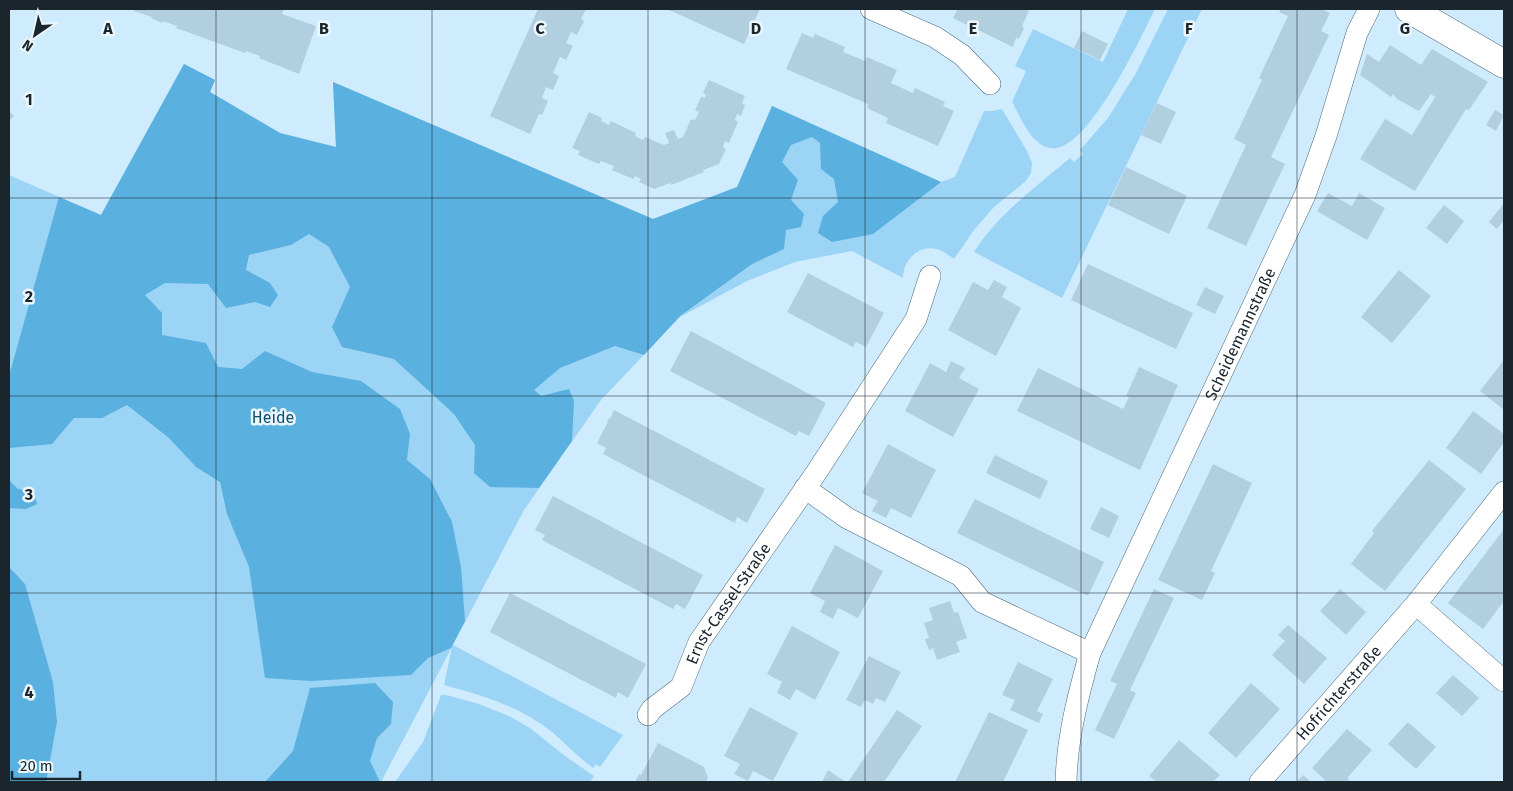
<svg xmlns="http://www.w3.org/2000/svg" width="1513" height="791" viewBox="0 0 1513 791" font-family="'Fira Sans',sans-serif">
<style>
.green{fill:#9cd4f5}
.forest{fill:#5ab0df}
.building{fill:#b2cfe0}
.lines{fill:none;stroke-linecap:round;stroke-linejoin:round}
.street-casing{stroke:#516b7b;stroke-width:22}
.secondary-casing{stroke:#516b7b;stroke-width:29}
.street{stroke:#fff;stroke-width:21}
.secondary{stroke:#fff;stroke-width:28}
.grid{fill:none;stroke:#1a252c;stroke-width:1;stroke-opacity:0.55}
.labels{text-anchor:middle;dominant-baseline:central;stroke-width:5;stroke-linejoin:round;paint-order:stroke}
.street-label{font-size:16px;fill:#1a252c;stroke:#ebf6fd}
.park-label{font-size:16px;fill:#0a5171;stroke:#ebf6fd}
.grid-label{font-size:16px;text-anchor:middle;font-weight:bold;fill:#1a252c;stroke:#ebf6fd;stroke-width:5;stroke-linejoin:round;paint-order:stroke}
</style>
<rect width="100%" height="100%" fill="#cfecfe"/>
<path class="green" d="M1128,9h27c-14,28 -69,147 -105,139 -20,-4 -29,-31 -38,-46l14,-31 -11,-5 18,-37 70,33z
M1168,9h34l-140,289 -88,-46c24,-38 62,-65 96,-94l4,4 9,-8 -3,-4 28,-32 28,-45z
M184,64l31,16 -5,12 70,41 56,14 -3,-65 320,137 84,-32 35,-81 169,76 14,-5 29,-66h9l9,-2 25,42 5,12 -1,10 -5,8 -32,26 -20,23 -20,29c-5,-3 -9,-7 -14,-9 -20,-7 -37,9 -37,28l-51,-27 -57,11 -48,19 -67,36 -79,83 -77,110 -71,135 170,90 -23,32 -4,-3 -3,4c-15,-11 -27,-24 -41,-36 -32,-26 -69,-36 -108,-47l8,-38 -71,135h-372v-607l92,40z
M441,695h5l33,9 30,12 21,12 35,28 29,20 -4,6h-195l28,-40z"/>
<path class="forest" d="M184,64l31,16 -5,12 70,41 56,14 -3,-65 320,137 84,-32 35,-81 169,76 -68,52 -41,8 -14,-9 5,-17 15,-14 -4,-23 -13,-10 -1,-26 -8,-6 -21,8 -9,17 16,18 -7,20 13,14 -3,13 -15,3 -2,19 -32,15 -72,52 -36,39 -29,-9 -55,22 -26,22 7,6 28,-7 5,12 -2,40 -33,47 -49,-1 -16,-14 1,-28 -21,-31 -60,-55 -52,-12 -10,-20 18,-40 -21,-40 -20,-13 -18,11 -42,10 -3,15 24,13 8,12 -8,12 -15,-5 -29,6 -18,-24 -43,-1 -20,12 17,18v22l44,8 12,24 24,2 23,-18 47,21 49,9 39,28 10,25 -3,26 23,19 22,43 9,45 4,54 -14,27 -23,10 -17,17 -100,6 -46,-3 -16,-111 -22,-53 -7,-32 -24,-15 -27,-29 -42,-33 -25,13h-28l-22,26 -43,4v-72l50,-179 42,18z
M9,480l9,9 15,2 4,13 -11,5 -17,-1z
M9,567l16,17 28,98 4,40 -11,60h-37z
M375,683l18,19 -2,22 -14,14 -7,23 10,21h-115l28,-31 17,-63z"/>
<path class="building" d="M135,9h149l-2,5 34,12 -17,48 -40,-16 1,-2 -14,-5 -1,2 -69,-25 1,-2 -14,-5 -1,2 -11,-5 1,-1 -18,-6z
M538,9h48l-5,10 3,2 -7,14 -6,-3 -5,11 7,3 -7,14 -6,-3 -7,16 6,3 -6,14 -7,-3 -4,11 6,3 -6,14 -3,-1 -9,20 -40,-18z
M667,9h93l-16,35z
M958,9h65l6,2 -7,15 2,2 -5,11 -3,-1 -3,9 -60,-29z
M1281,9h40l9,4 -9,18 8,4 -58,122 14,7 -39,82 -39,-18 39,-83 -12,-6 28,-59 -3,-2 29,-62 -9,-4z
M1082,31l26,13 -8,16 -26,-12z
M802,33l11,5 2,-4 30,13 -2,5 22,9 2,-4 30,13 -6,13 22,10 2,-5 30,14 -2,4 11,5 -16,35 -52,-23 2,-5 -21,-10 1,-4 -82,-35z
M1390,45l31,20 11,-16 56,33 -19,28 -3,-1 -51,82 -55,-32 25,-40 27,16 23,-38 -4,-3 -12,17 -22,-12 -4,-5 -2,3 -31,-22 7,-21 12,8z
M709,80l36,16 -3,7 3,2 -4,11 -4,-2 -2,6 3,2 -9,21 -4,-2 -2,6 3,2 -7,15 -16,6 1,2 -33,13 -1,-2 -16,6 -15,-7 2,-3 -6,-3 -2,3 -21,-9 2,-4 -13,-5 -2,3 -21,-9 2,-4 -8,-3 17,-36 13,6 -1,3 8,4 2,-4 25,12 -1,3 8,4 2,-3 19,8 5,-2 -4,-10 9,-3 4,9 5,-2 8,-18 4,1 4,-8 -4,-2 6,-13 4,1 1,-3 -3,-2z
M1157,103l19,9 -15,32 -20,-9z
M1495,110l9,5 -8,16 -10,-6z
M9,111l5,5 -5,5z
M1126,167l61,29 -18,38 -61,-29z
M1328,193l24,13 7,-13 26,15 -18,32 -50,-29z
M1504,203v17l-7,9 -8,-7z
M1444,205l20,16 -17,23 -21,-16z
M1088,264l105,49 -17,36 -105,-49z
M1399,270l32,26 -39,47 -31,-26z
M808,273l76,40 -18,34 -10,-5 -3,5 -66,-35z
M994,280l13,7 -5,10 19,11 -25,48 -48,-26 25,-48 15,8z
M1205,287l19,9 -9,18 -19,-9z
M691,331l135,72 -17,33 -10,-5 -3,5 -126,-65z
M1504,360v50l-24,-19z
M951,361l14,7 -6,10 20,11 -26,48 -48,-26 25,-48 16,9z
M1139,367l39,18 -38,85 -123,-59 21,-43 85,41 6,-12 -3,-1z
M614,410l151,79 -18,34 -10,-6 -2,6 -132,-69 3,-6 -9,-5 11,-21 -1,-1 2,-3 1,1z
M1473,411l31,23v8l-23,32 -35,-26z
M888,444l48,26 -25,48 -20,-10 -5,10 -14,-7 6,-10 -16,-8z
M995,455l53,26 -8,18 -54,-26z
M1429,460l37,29 -81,102 -34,-27 23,-31 -2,-2z
M1213,464l39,19 -41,88 4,2 -13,27 -44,-20z
M553,496l150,79 -18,34 -9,-5 -3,5 -131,-69 3,-5 -10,-5z
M975,499l129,63 -16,34 -131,-63z
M1101,507l18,9 -10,22 -19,-9z
M1504,529v72l-21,28 -35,-26z
M835,545l48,26 -25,47 -20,-10 -5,11 -13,-7 5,-11 -15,-8z
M1154,589l20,9 -44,92 6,3 -22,46 -19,-9 22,-46 -7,-3z
M1340,589l26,23 -20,23 -26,-24z
M510,593l136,71 -18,34 -10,-6 -2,6 -126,-66z
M950,601l4,12 4,-1 9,26 -11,4 4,10 -23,8 -4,-12 -4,2 -4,-11 4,-1 -5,-15 9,-3 -4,-12z
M1288,625l39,33 -23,26 -32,-29 13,-14 -7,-6z
M792,626l48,26 -25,48 -19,-11 -6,11 -13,-7 5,-11 -15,-8z
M869,656l32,16 -16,30 -9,-4 -3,6 -8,-4 -4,7 -15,-7z
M1018,662l35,17 -16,32 6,3 -4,9 -29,-13 5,-10 -13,-5z
M1453,675l26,23 -17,18 -26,-23z
M1251,683l29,26 -44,49 -28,-25z
M750,707l48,26 -25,48 -20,-10 -5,10 -14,-7 6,-10 -16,-8z
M897,710l25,16 -38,56h-36z
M989,712l39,18 -25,52h-48z
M1408,722l28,25 -20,22 -28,-25z
M1347,729l25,21 -24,27 1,5h-22l-15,-14z
M1179,740l41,35 -7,7h-56l-8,-6z
M658,743l46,24 4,11 -2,4h-71l4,-8 2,1z
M828,770l18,12h-24z
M1303,775l8,7h-15z"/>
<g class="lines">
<defs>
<g id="street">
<path d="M871,9l64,28 27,18 28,29"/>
<path d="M805,488l42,30 114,58 21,26 108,51"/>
<path d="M1416,604l88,77"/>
<path id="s1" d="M648,715l4,-6 29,-22 18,-45 117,-169 100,-154 14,-43"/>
<path id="s2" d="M1066,782c1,-44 12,-86 24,-129l215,-458 21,-59 31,-103 12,-24"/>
<path id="s3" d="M1260,782l156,-178 88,-112"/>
</g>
<path id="secondary" d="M1409,9l95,55"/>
</defs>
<use href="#street" class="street-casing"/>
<use href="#secondary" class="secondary-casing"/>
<use href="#street" class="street"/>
<use href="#secondary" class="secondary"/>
</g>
<path class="grid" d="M216,9v773M432,9v773M648,9v773M865,9v773M1081,9v773M1297,9v773M9,198h1495M9,396h1495M9,593h1495"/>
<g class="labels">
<g class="street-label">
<text stroke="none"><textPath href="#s2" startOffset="484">Scheidemannstraße</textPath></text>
<text stroke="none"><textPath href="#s1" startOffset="140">Ernst-Cassel-Straße</textPath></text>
<text stroke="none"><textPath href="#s3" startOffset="119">Hofrichterstraße</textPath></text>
</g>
<g class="park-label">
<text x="273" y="417">Heide</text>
</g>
</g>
<g class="grid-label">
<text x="108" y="34">A</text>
<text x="324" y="34">B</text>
<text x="540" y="34">C</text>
<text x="756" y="34">D</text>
<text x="973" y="34">E</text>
<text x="1189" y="34">F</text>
<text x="1405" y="34">G</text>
<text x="29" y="105">1</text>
<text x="29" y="302">2</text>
<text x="29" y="500">3</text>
<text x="29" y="698">4</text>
</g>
<rect width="1513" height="791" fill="none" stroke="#1a252c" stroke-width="20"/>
<g transform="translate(35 35) rotate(214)" stroke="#ebf6fd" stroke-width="4" paint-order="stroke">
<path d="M0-4L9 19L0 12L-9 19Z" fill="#1a252c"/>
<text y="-8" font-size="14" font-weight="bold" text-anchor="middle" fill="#1a252c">N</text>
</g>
<path d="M12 771v8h68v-8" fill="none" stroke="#1a252c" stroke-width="2.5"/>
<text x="20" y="771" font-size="15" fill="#1a252c" stroke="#ebf6fd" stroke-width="4" paint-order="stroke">20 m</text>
</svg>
